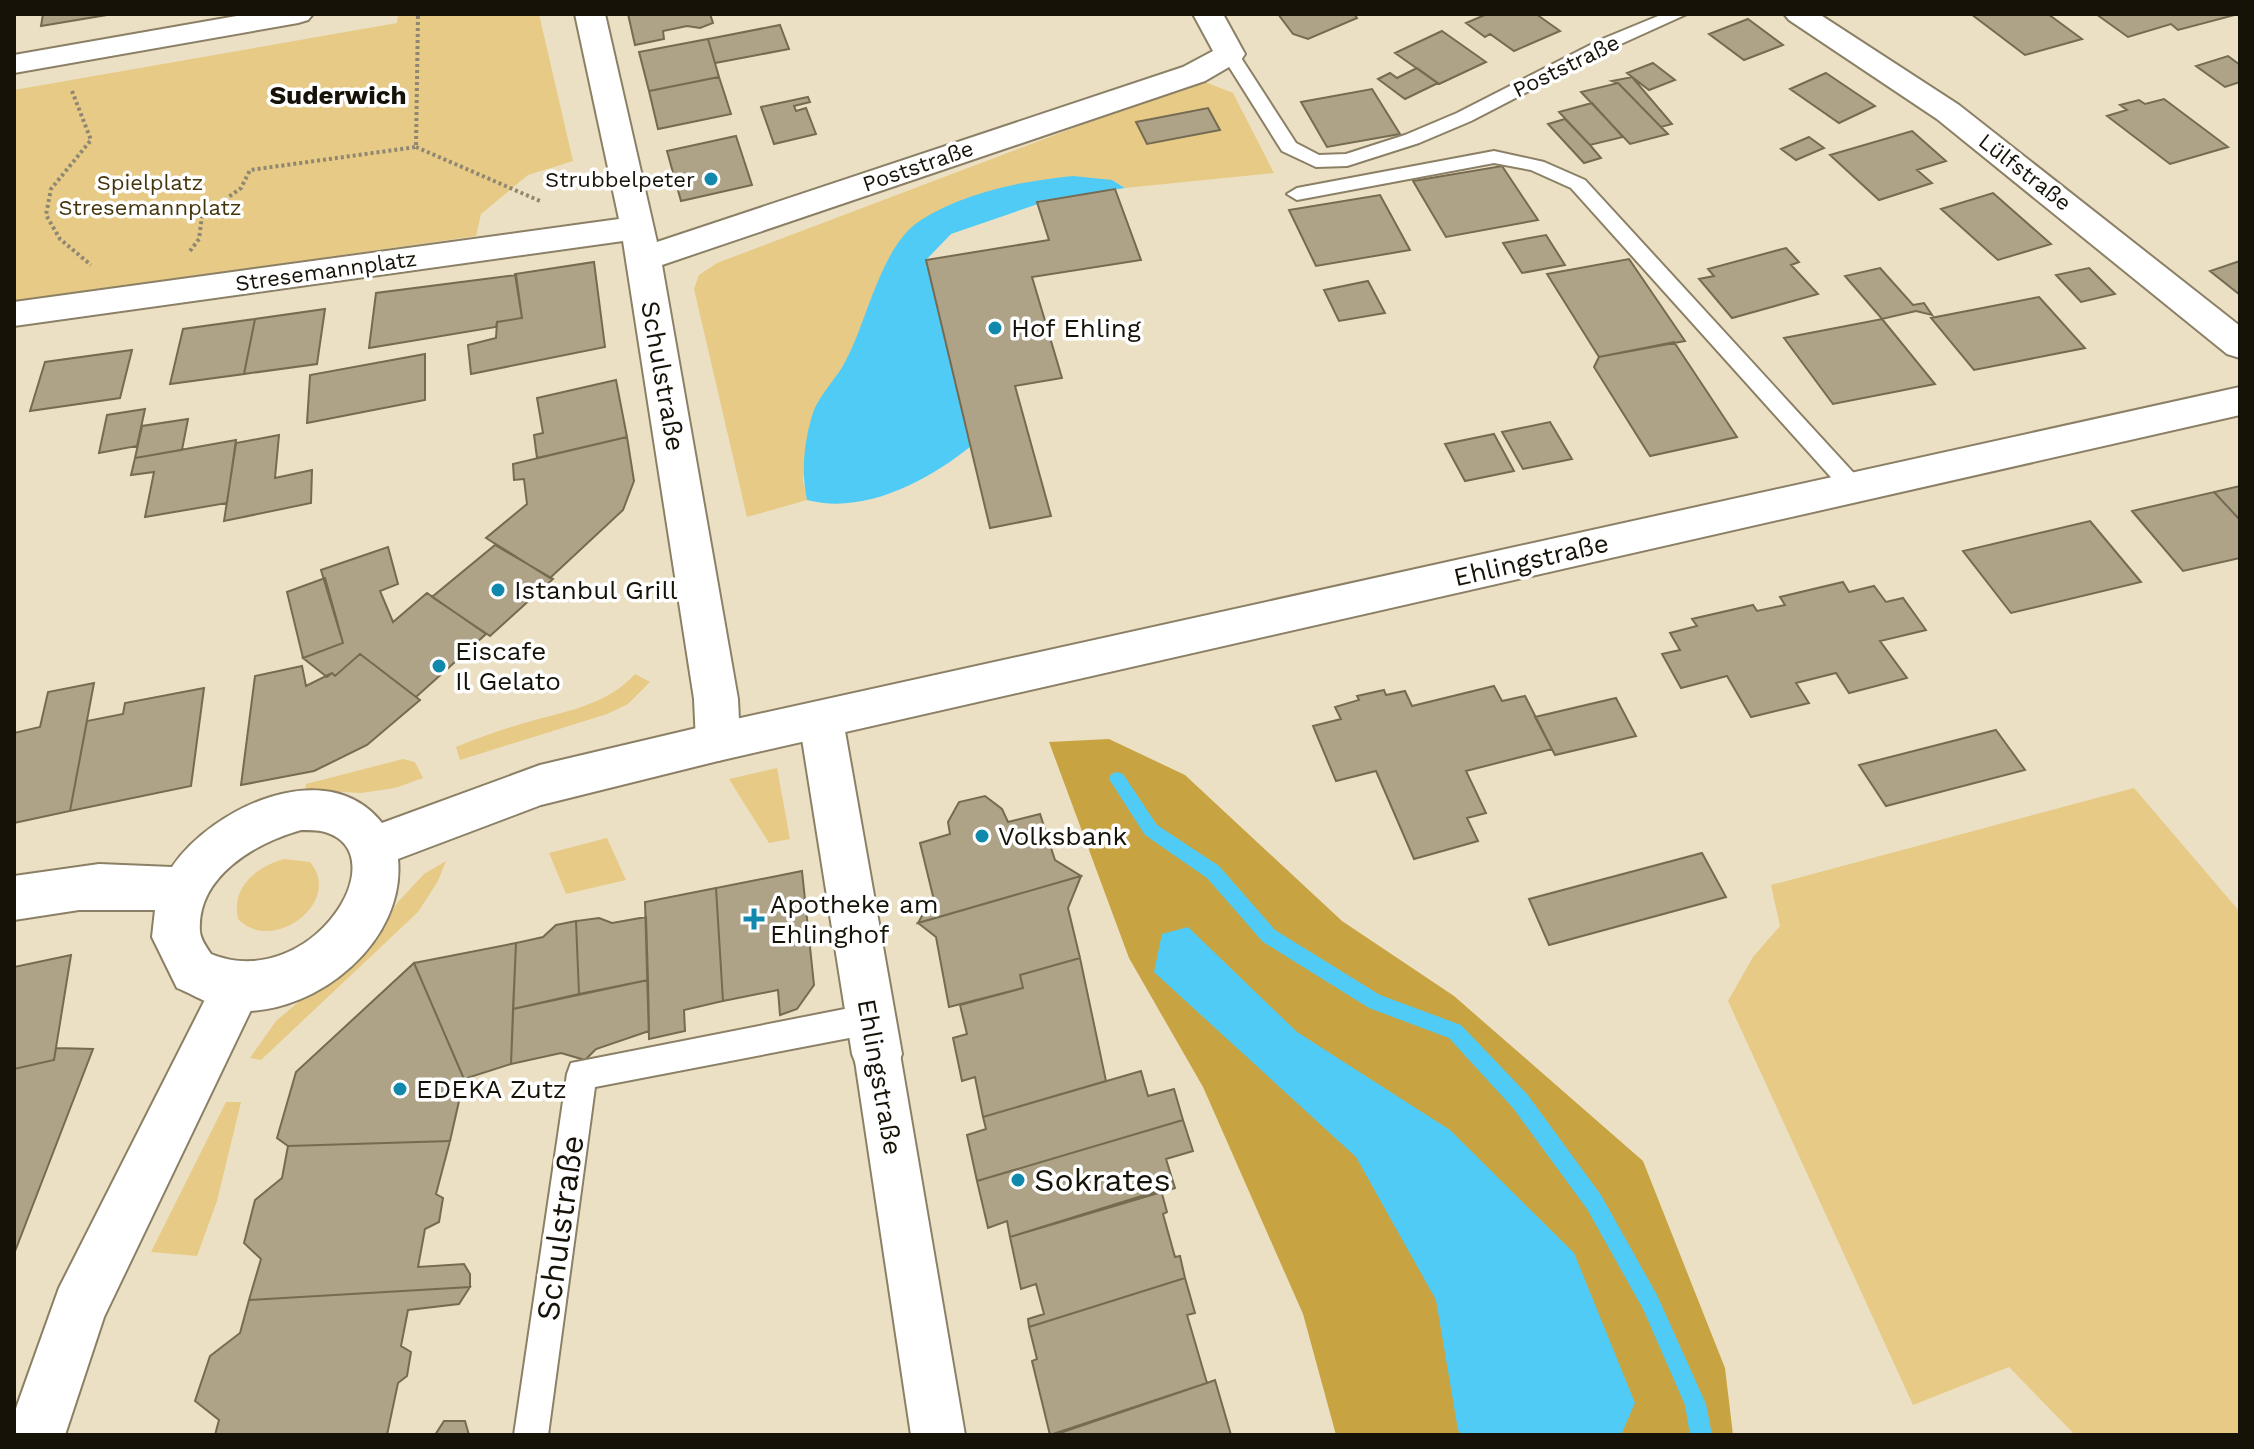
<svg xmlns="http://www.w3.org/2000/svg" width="2254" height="1449" viewBox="0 0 2254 1449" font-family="'Work Sans',sans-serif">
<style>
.green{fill:#e6ca85}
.forest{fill:#c8a341}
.water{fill:#50cbf6}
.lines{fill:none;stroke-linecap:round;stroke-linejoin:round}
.stream{fill:#50cbf6;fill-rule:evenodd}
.building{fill:#aea287;stroke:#756b51;stroke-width:2}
.service-casing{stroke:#8b8066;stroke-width:4}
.pedestrian-casing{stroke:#8b8066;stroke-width:4}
.minor-casing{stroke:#8b8066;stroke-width:4}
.tertiary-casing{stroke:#8b8066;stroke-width:4}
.path{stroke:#908773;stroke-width:4;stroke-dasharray:3 3;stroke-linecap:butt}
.service{fill:#fff;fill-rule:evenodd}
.pedestrian{fill:#fff;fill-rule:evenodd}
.minor{fill:#fff;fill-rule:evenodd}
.tertiary{fill:#fff;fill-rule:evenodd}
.poi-dot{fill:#1089ac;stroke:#fff;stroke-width:3}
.labels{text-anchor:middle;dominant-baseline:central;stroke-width:7;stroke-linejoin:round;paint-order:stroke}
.far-street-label{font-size:22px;fill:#161208;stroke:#fff}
.far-poi-label{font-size:22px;fill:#161208;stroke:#fff;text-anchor:end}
.far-park-label{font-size:22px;fill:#45350b;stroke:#fff}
.far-quarter-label{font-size:26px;font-weight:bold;fill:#161208;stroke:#fff}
.poi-label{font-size:26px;fill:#161208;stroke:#fff;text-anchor:start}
.street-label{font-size:26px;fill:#161208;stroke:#fff}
.near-poi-label{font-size:32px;fill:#161208;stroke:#fff;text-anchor:start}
.near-street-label{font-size:32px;fill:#161208;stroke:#fff}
</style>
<rect width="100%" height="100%" fill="#ece0c4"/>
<path class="green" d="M398,14h141l34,147 -45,14 -47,39 -5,22 -462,66v-212l383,-67z
M1200,80l33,13 41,80 -149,15 -13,-8 -147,18 -97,115 -22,48 -33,52 -10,67 4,20 -60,17 -53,-228 5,-14 18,-12z
M635,674l15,8 -22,22 -21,10 -147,46 -4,-13c24,-10 47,-18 72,-25 38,-11 79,-17 107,-48z
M403,759l12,3 8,16 -28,10 -34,5 -56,-3 1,-6z
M777,768l13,71 -21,4 -40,-64z
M2134,788l106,124v523h-165l-66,-68 -96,38 -185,-404 25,-44 27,-31 -9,-41z
M607,838l19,42 -60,14 -17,-41z
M284,859l26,3c34,40 -38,93 -72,57 -7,-32 18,-52 46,-60z
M446,861l-8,20 -20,31 -157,148 -11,-2 26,-37 100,-85 22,-34 26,-28z
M226,1102h15l-24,99 -20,55 -46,-4z"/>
<path class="forest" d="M1109,739l76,36 157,146 112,75 189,165 82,207 8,67h-397l-33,-121 -100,-227 -74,-129 -80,-216z"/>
<path class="water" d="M1073,176l39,4 13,8 -88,13 1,3 -87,30 -25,26 45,186c-43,35 -107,69 -164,54 -6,-27 -3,-57 5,-84 6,-21 26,-38 35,-58 21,-40 35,-114 74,-138 44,-28 101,-39 152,-44z
M1188,927l109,105 153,98 124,123 61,150 -14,32h-159l-4,-5 -22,-130 -80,-143 -202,-185 8,-38z"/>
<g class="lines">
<path class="stream" d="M1117,772l6,2 34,51 62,41 56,64 105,65 81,30 66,69 74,101 56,100 49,109 6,31h-22l-5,-30 -42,-96 -56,-100 -74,-101 -64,-70 -80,-30 -106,-66 -56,-64 -62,-43 -36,-56 2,-5z"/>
</g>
<path class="building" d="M43,14h70l-72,12z
M628,14h82l3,9 -13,5 -13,-2 -24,5 1,8 -29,6z
M1278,14h76l3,4 -49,21 -15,-5z
M1487,14h49l24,17 -46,20 -24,-17 -5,3 -19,-14z
M1971,14h77l34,25 -57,16z
M2096,14h136l3,1 -57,15 -7,-6 -43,13z
M1748,19l35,26 -39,15 -35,-26z
M780,25l9,24 -74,14 -7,-24z
M1442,31l44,31 -47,22 -44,-31z
M708,39l11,38 -70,14 -10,-39z
M2228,56l12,9v17l-15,5 -29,-21z
M1653,63l22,17 -26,10 -22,-17z
M1417,68l21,15 -33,16 -27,-20 12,-6 7,5z
M1826,73l49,33 -36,17 -49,-34z
M719,77l12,37 -73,15 -9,-38z
M1632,77l40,47 -11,3 -43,-44 -6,-2z
M1618,83l43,44 7,7 -38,10 -49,-52z
M1372,89l28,45 -73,13 -26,-45z
M808,97l2,5 -16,4 2,5 10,-3 10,26 -42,10 -13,-37z
M2164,99l64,48 -58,17 -63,-48 20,-6 -7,-5 19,-5 6,4z
M1592,103l31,34 -33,8 -31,-33z
M1208,108l12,22 -73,14 -11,-22z
M1565,119l25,26 11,13 -17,5 -36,-39z
M1912,131l34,30 -29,9 15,13 -53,17 -49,-45z
M736,136l16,49 -71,16 -14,-50z
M1809,137l15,11 -28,12 -15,-11z
M1502,166l36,54 -92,17 -33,-56z
M1115,189l26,71 -109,17 30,101 -47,8 36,130 -61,12 -64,-268 123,-20 -12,-38z
M1993,193l58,51 -53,16 -57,-51z
M1380,195l30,55 -94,16 -27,-56z
M1546,235l19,30 -43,8 -19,-30z
M1786,248l13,14 -8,3 27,29 -86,24 -33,-39 15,-3 -6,-7z
M1629,259l56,82 -86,16 -52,-83z
M2240,261v34l-30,-24z
M594,262l11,85 -134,27 -3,-29 28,-7 1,-16 25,-4 -7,-44z
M1880,268l33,37 11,-2 8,12 -16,-4 -34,8 -37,-43z
M2089,268l26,26 -34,8 -25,-27z
M516,275l6,43 -25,4 -1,5 -127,21 7,-55z
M1368,281l17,32 -46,8 -15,-31z
M2039,297l46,51 -111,22 -43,-52z
M325,309l-8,55 -73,10 11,-55z
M255,319l-11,55 -74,10 13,-55z
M1882,319l53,65 -102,20 -49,-66z
M1674,342l63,95 -87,19 -56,-89 5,-10z
M132,350l-12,48 -90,13 15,-49z
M425,354v46l-118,23 3,-48z
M616,380l11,57 -90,21 -3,-23 9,-2 -6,-35z
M145,409l-8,37 -38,7 8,-38z
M188,419l-6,31 -47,8 7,-32z
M1550,422l22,37 -49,10 -21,-37z
M1494,434l20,37 -49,10 -20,-37z
M279,435l-4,43 37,-8 -1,33 -87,18 12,-78z
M627,437l7,44 -11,29 -73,68 -64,-40 41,-34 -3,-25 -10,1 -1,-16z
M236,440l-9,63 -82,14 9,-45 -23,3 4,-17z
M2240,486v34l-26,-28z
M2214,492l26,28v38l-57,13 -51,-60z
M2090,521l51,61 -130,31 -48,-62z
M495,545l58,34 -63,57 -58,-39z
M388,547l10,37 -18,7 13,31 34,-29 59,41 -70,63 -56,-43 -25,22 -3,-3 -5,4 -24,-19 40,-15 -22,-73z
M325,578l18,65 -40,15 -16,-66z
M1843,582l6,10 25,-6 12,16 17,-4 23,32 -46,11 27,37 -58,15 -13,-20 -40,10 13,20 -58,14 -24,-41 -46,12 -19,-34 18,-4 -10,-17 27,-7 -5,-7 61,-14 4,6 28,-6 -5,-8z
M360,654l60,46 -53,45 -53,26 -73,14 14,-109 47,-10 4,20 26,-13 3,3z
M94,683l-24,128 -56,12v-90l26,-6 8,-35z
M1494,686l8,15 23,-5 27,53 -86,22 20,42 -19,5 11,23 -64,18 -38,-88 -40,10 -23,-55 28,-7 -6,-12 24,-7 -2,-4 27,-6 2,5 19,-4 7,15z
M204,688l-13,98 -121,25 17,-90 36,-7 2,-11z
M1616,698l20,38 -81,19 -20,-38z
M1996,730l29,40 -139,36 -27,-41z
M985,796l17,13 6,13 32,-8 15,46 26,16 -163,47 15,-27 -13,-53 30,-9 -2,-12 11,-20z
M1702,853l24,44 -177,48 -20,-46z
M802,871l12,114 -17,24 -17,6 -2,-25 -55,11 -7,-113z
M1081,876l-13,32 12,50 -60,17 3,13 -74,19 -13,-70 -18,-14z
M716,888l7,113 -39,9 1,21 -36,8 -4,-137z
M646,917l2,63 -69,14 -3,-73 23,-3 13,5z
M576,921l3,73 -66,15 3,-66 27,-6 13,-12z
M516,943l-5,121 -47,15 -50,-116z
M71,955l-17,105 -40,9v-102z
M1080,958l26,123 -123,36 -8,-40 -13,4 -9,-43 14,-4 -7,-29 63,-17 -3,-13z
M414,963l50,116 -14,62 -162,5 -11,-8 19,-66z
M648,980l1,51 -53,18 -11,11 -24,-7 -50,11 2,-55z
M56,1048l37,1 -79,205v-185l40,-9z
M1141,1071l7,25 26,-7 9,31 -206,61 -10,-46 19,-6 -3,-12z
M1183,1120l10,31 -27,8 9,29 -165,49 -3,-16 -19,7 -11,-47z
M450,1141l-14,53 7,4 -4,24 -14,7 -7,38 46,-3 6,10v13l-221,13 12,-41 -17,-16 11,-43 27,-22 6,-32z
M1161,1190l6,22 -4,2 12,43 5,-1 5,22 -156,49 -1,-8 16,-5 -8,-30 -15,5 -11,-52z
M1185,1278l10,35 -8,2 20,68 -157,52 -18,-74 5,-2 -8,-32z
M470,1287l-11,17 -51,6 -7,36 10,6 -4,24 -9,7 -11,52h-172l4,-15 -24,-19 15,-45 30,-23 9,-33z
M1215,1380l16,55h-177l153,-52z
M444,1421h21l4,14h-34z"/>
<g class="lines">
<defs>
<path id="service" d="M1663,14h24l-75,34 -141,73 -52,22 -72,23 -31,1 -34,-16 -61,-97 3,-4h12l60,93 23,12 27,-1 59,-19 52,-22 143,-73z
M1494,151l50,11 41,18 277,302 4,6 -4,6 -8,3 -8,-3 -275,-306 -40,-18 -37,-7 -197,37 -10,-6 10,-6z
M870,1004l10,5 5,10 -5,10 -10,5 -275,53 -47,348h-34l53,-361 4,-11z"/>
<path id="pedestrian" d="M877,1031l16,7 7,16 65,381h-54l-57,-381 7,-16z"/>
<path id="minor" d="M248,14h65l-5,6 -10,3 -284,50v-18z
M575,14h30l52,228 526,-175 30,-16 -20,-37h30l22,40 -4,6 -36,21 -543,184 76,434 2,43 -6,14 -16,5 -16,-5 -6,-14 -2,-43 -71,-458 -609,85v-24l605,-83z
M821,701l16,6 6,13 59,334 -7,18 -18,7 -18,-7 -7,-18 -53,-334 6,-13z
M237,963l17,7 8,17 -158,330 -39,118h-51v-21l45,-126 161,-318z"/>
<path id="tertiary" d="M1784,14h35l140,91 281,221v32l-13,-4 -290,-235 -148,-99z
M2240,387v28l-1522,346 -177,44 -143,54c8,81 -79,154 -157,152 -22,0 -44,-15 -64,-23l-25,-51 3,-27h-76l-65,10v-44l85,-12 73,3c40,-59 155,-114 210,-44l158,-58 178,-42zM301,830c8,0 17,0 24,2 74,22 -14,162 -114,122 -4,-6 -10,-14 -11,-22 -4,-55 55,-89 101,-102z"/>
</defs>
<use href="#service" class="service-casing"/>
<use href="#pedestrian" class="pedestrian-casing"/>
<use href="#minor" class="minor-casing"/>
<use href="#tertiary" class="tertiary-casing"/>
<path class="path" d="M72,91l19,49 -40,49 -5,26 14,24 31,26
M416,147l124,54
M190,251l9,-12 3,-23 39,-28 9,-18 166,-23 2,-133"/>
<use href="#service" class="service"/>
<use href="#pedestrian" class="pedestrian"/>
<use href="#minor" class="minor"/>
<use href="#tertiary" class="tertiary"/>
</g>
<g class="poi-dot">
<circle cx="711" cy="179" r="8"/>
<circle cx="995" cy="328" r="8"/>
<circle cx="498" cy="590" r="8"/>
<circle cx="439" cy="666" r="8"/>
<circle cx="982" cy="836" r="8"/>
<path d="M750 907h8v8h8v8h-8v8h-8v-8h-8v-8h8z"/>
<circle cx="400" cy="1089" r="8"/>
<circle cx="1018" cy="1180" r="8"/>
</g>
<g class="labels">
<g class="far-street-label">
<text transform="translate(1566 66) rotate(-26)">Poststraße</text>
<text transform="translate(918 166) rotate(-19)">Poststraße</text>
<text transform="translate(2025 172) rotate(38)">Lülfstraße</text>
<text transform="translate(326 271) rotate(-8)">Stresemannplatz</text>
</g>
<g class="far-poi-label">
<text x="695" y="179">Strubbelpeter</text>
</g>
<g class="far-park-label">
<text x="150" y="182">Spielplatz<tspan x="150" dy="25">Stresemannplatz</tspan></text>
</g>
<g class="far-quarter-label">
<text x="338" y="95">Suderwich</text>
</g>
<g class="poi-label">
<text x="1011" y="328">Hof Ehling</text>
<text x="514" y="590">Istanbul Grill</text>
<text x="455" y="651">Eiscafe<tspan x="455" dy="30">Il Gelato</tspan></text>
<text x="998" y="836">Volksbank</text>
<text x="770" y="904">Apotheke am<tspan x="770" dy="30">Ehlinghof</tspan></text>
<text x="416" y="1089">EDEKA Zutz</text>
</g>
<g class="street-label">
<text transform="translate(663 376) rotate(80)">Schulstraße</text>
<text transform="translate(1531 560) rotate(-13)">Ehlingstraße</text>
<text transform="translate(880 1077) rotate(80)">Ehlingstraße</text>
</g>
<g class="near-poi-label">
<text x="1034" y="1180">Sokrates</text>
</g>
<g class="near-street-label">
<text transform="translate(560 1228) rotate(-82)">Schulstraße</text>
</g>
</g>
<rect width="2254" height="1449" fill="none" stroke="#161208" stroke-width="32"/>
</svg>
